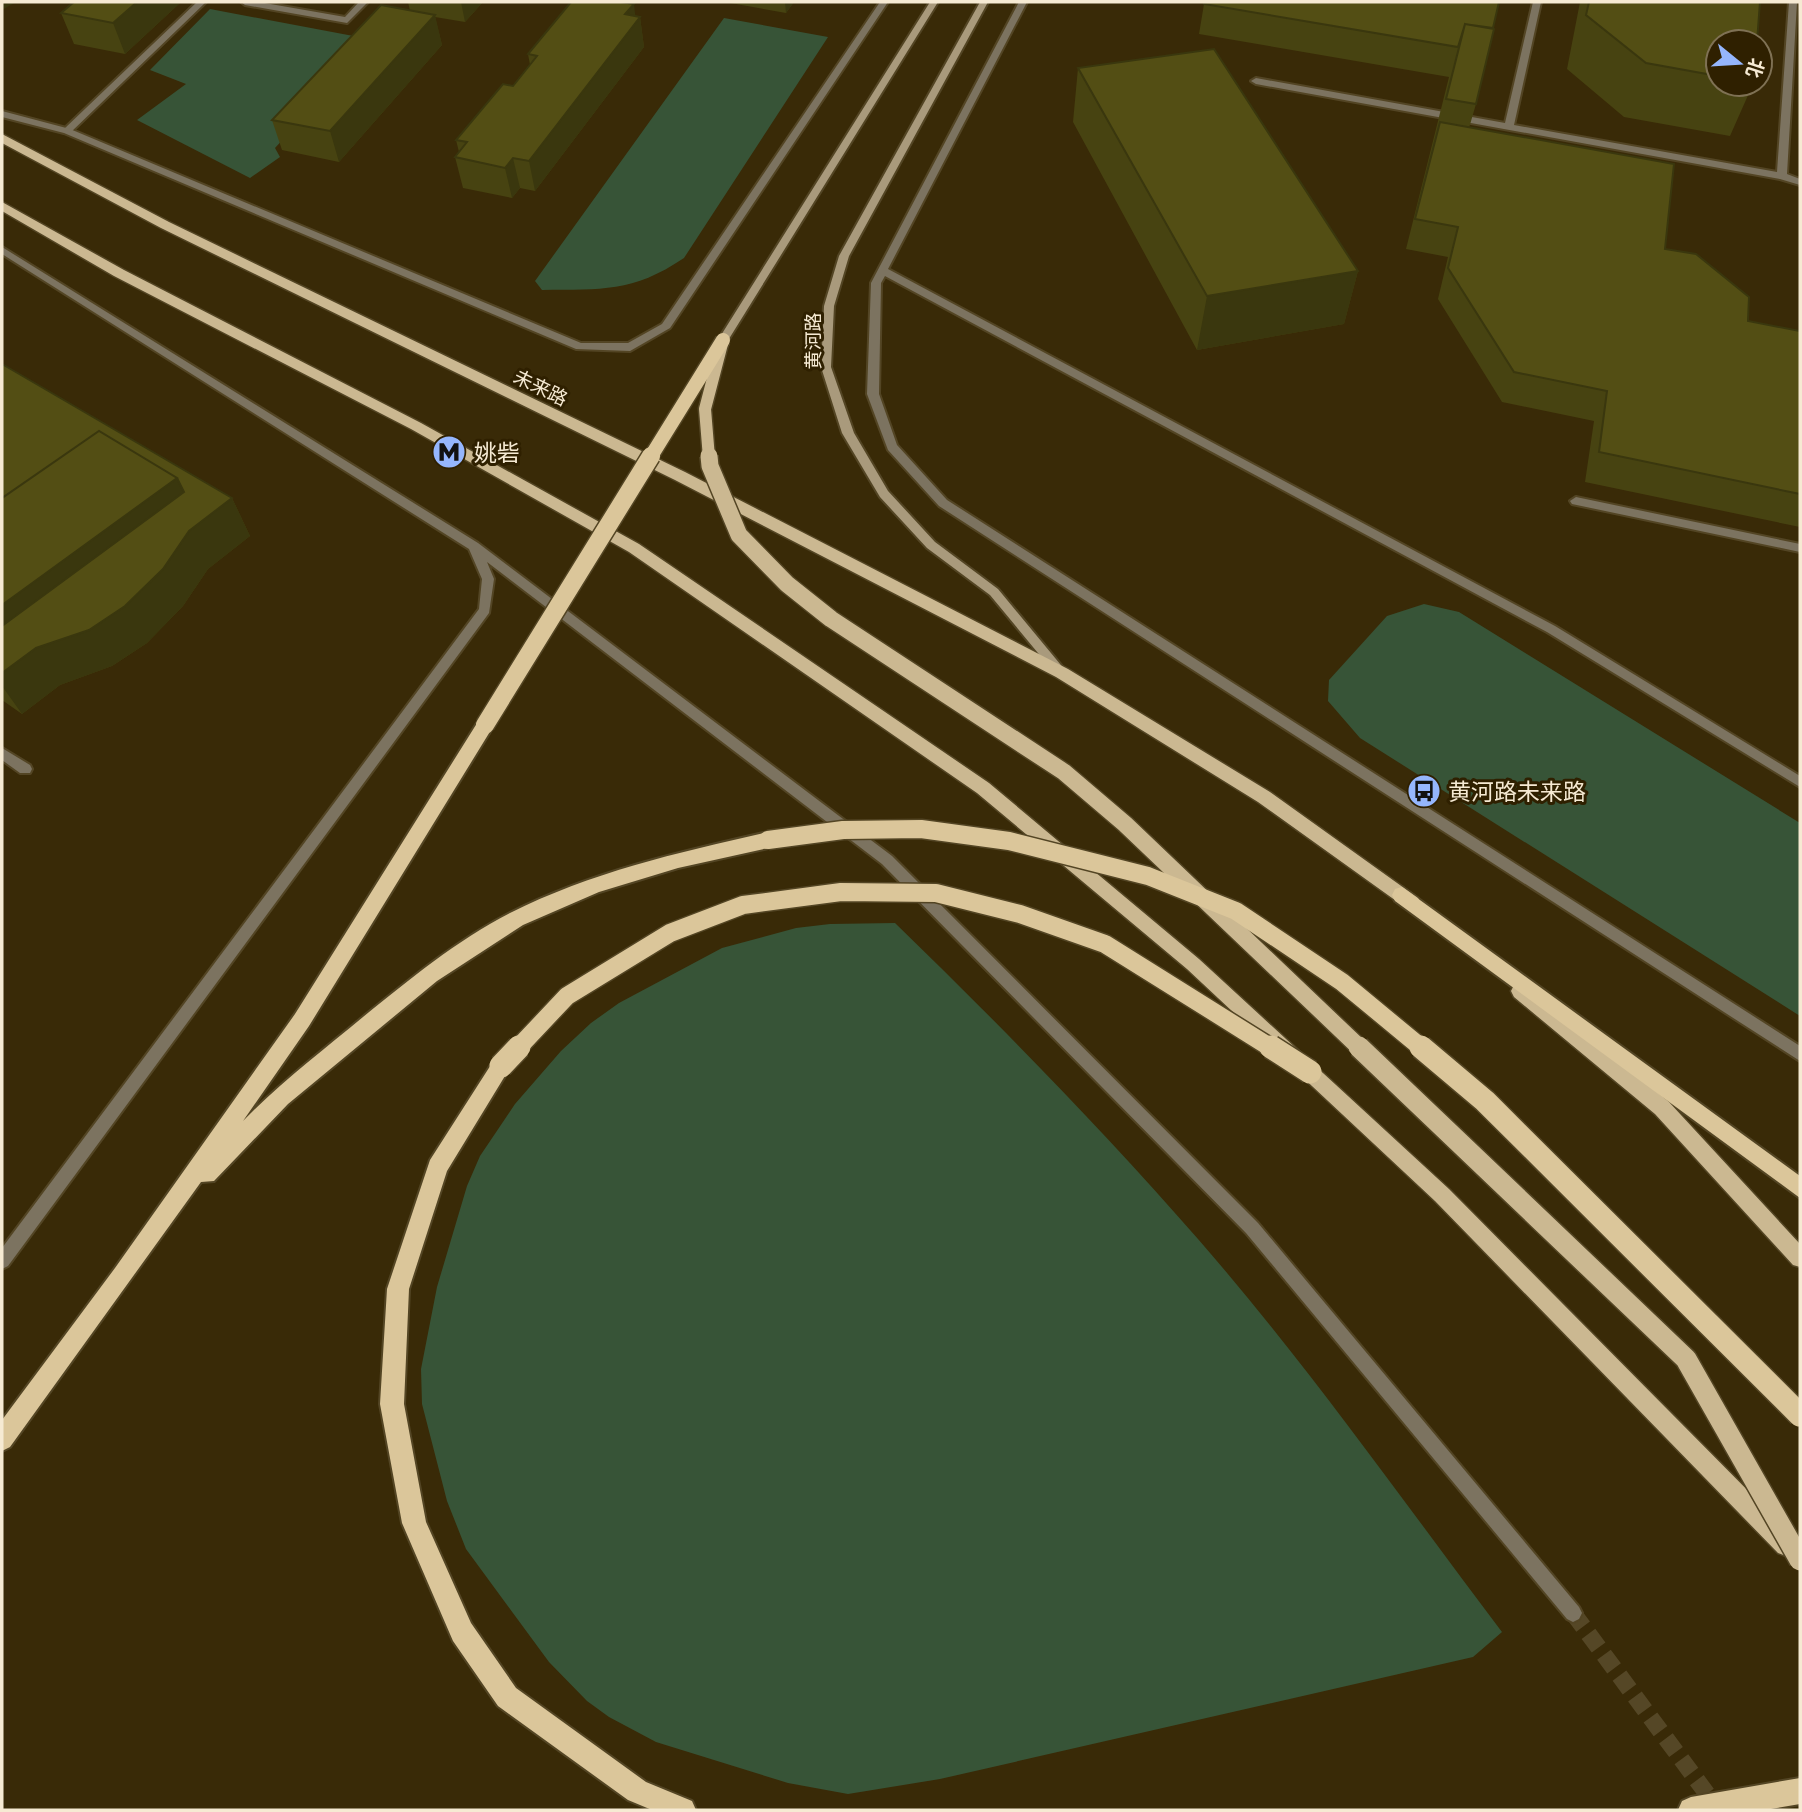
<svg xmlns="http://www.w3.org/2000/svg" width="1802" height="1812" viewBox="0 0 1802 1812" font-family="'Exo 2','Noto Sans SC',sans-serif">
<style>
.green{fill:#375437}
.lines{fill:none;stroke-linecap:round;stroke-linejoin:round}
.minor-tunnel{stroke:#554726;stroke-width:17;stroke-dasharray:17 9;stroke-linecap:butt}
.service-casing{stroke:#534524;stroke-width:4}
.minor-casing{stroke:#534524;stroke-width:4}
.secondary-casing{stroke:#534524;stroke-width:4}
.primary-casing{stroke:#534524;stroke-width:3}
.trunk-casing{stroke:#534524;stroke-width:4}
.service{fill:#7c7360;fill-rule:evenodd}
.minor{fill:#7c7360;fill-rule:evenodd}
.secondary{fill:#a99a7c;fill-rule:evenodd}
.primary{fill:#cbb891;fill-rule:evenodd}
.trunk{fill:#dbc69a;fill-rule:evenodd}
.primary-bridge-far2-casing{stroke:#534524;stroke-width:15;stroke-linecap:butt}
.primary-bridge-far1-casing{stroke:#534524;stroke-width:20;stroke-linecap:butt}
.primary-bridge-casing{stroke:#534524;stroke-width:24;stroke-linecap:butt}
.trunk-bridge-far2-casing{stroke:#534524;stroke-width:17;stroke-linecap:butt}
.trunk-bridge-far1-casing{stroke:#534524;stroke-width:21;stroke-linecap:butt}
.trunk-bridge-casing{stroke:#534524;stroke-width:26;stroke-linecap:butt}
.primary-bridge-far2{stroke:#cbb891;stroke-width:12}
.primary-bridge-far1{stroke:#cbb891;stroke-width:17}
.primary-bridge{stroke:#cbb891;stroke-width:21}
.trunk-bridge-far2{stroke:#dbc69a;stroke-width:14}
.trunk-bridge-far1{stroke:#dbc69a;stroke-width:18}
.trunk-bridge{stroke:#dbc69a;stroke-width:23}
.wall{fill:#474311}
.shaded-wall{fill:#3a370e}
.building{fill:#534e14;stroke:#3a370e;stroke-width:2}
.labels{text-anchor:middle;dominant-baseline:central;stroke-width:6;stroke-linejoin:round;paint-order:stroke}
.far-street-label{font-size:19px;fill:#f6ead3;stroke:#2f2000}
.poi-label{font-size:23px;fill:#f6ead3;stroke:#2f2000;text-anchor:start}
</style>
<rect width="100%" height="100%" fill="#392a07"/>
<path class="green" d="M210,9l154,29 8,4 -97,106 5,9 -30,21 -113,-58 49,-36 -36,-14z
M724,18l104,19 -144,221c-52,35 -82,31 -142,32l-7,-9z
M1424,604l35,8 341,211v193l-440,-278 -32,-37 1,-21 58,-64z
M895,923c105,102 207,206 303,316 109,125 205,262 304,393l-29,25 -533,122 -92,15 -60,-11 -132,-41 -47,-25 -22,-16 -38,-39 -83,-113 -19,-48 -25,-97 -1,-35 16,-82 30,-101 13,-30 35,-52 46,-53 30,-28 28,-20 103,-55 74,-20 34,-4z"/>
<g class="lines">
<path class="minor-tunnel" d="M1573,1613l146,197"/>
<defs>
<path id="service" d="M197,2h9l-136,131h-6v-4z
M241,2h18l86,15 14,-15h9l-21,21 -102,-18z
M1533,2h8l-27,123 263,47 12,-170h8l-10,172 13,5v6l-20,-6 -524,-95 -5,-3 5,-3 249,45z
M1576,497l224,47v8l-228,-48 -2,-3z
M2,748l28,17 2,4 -2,4h-10l-18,-13z"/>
<path id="minor" d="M880,2h8l-218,326 -40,23 -54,-2 -512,-216 -62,-16v-6l68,18 511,214h47l34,-19z
M1019,2h8l-139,267 667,357 245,150v11l-253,-155 -662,-356 -4,7 -2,111 18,51 50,55 853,546v15l-861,-555 -51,-56 -21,-56 4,-111z
M2,247l476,296 414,313 366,367 321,384 3,6 -3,6 -6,3 -6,-3 -321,-386 -364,-369 -395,-302 7,17 -5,34 -481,653 -6,3v-21l477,-639 3,-30 -13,-30 -467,-295z"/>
<path id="secondary" d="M930,2h8l-211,340h-8l-1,-2z
M980,2h8l-139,254 -15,50 -3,61 23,66 34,58 47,51 63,47 67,81 2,3 -2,3h-8l-67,-81 -63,-47 -47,-51 -38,-64 -21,-66 3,-61 15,-50z"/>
<path id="primary" d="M2,134l167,88 516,250 383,197 202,123 148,106 3,5 -3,5h-12l-148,-106 -202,-125 -381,-197 -514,-252 -159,-85z
M2,202l122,68 297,153 218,121 350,239 210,176 250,230 345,348 3,8 -3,8 -8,3 -8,-3 -343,-352 -248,-232 -210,-176 -348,-241 -218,-123 -297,-153 -112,-65z
M1520,983l6,2 143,117 131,142v23l-7,-2 -138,-151 -141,-117 -3,-6 3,-6z"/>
<path id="trunk" d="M485,718l9,7 -3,5 -182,296 -66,95c37,-38 79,-70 120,-104 46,-37 94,-77 147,-104 81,-41 170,-61 258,-81l7,3 2,5 -2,5 -7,3 -90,20 -79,24 -76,33 -86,56 -149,123 -74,77 -13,1 -191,265 -8,4v-31l113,-152 180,-254 184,-294z
M1402,887l398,289v22l-405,-297 -3,-6 3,-6z
M501,1057l7,3 3,6 -64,105 -38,118 -5,115 22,118 45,101 45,65 130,94 46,19 4,9h-44l-24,-10 -130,-94 -45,-65 -51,-118 -22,-119 7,-115 43,-129 64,-100z
M1800,1778v26l-35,6h-87l4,-9 9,-4z"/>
</defs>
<use href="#service" class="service-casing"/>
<use href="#minor" class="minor-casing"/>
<use href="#secondary" class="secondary-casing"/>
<use href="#primary" class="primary-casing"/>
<use href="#trunk" class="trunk-casing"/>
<use href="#service" class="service"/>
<use href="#minor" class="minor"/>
<use href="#secondary" class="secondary"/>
<use href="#primary" class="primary"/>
<use href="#trunk" class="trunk"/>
<defs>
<path id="primary-bridge-far2" d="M709,458l-4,-49 18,-69"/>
<path id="primary-bridge-far1" d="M709,456l1,10 29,69 48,49 44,35 233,153 61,52 236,225"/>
<path id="primary-bridge" d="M1359,1047l327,312 114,201"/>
<path id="trunk-bridge-far2" d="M650,458l73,-118"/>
<path id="trunk-bridge-far1" d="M485,725l166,-269
M768,840l75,-10 78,-1 88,12 139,35 88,35 106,71 81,67
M517,1049l50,-53 103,-63 73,-28 98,-13 95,1 84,21 85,30 168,105"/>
<path id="trunk-bridge" d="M1271,1047l39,25
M1421,1047l64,54 315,314
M501,1066l18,-19"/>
</defs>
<use href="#primary-bridge-far2" class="primary-bridge-far2-casing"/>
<use href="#primary-bridge-far1" class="primary-bridge-far1-casing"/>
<use href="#primary-bridge" class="primary-bridge-casing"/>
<use href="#trunk-bridge-far2" class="trunk-bridge-far2-casing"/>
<use href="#trunk-bridge-far1" class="trunk-bridge-far1-casing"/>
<use href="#trunk-bridge" class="trunk-bridge-casing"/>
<use href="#primary-bridge-far2" class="primary-bridge-far2"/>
<use href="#primary-bridge-far1" class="primary-bridge-far1"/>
<use href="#primary-bridge" class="primary-bridge"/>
<use href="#trunk-bridge-far2" class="trunk-bridge-far2"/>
<use href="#trunk-bridge-far1" class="trunk-bridge-far1"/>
<use href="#trunk-bridge" class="trunk-bridge"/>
</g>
<path class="wall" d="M74,2h107l-56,52 -51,-10 -13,-31z
M408,2h75l-18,20 -30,-5 7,28 -103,117 -57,-12 -10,-30 138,-109z
M725,2h69l-8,11z
M1499,2l-23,102 -7,24 196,121 83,72 52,10v196l-215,-45 9,-61 -92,-19 -64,-103 10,-42 -42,-8 43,-172 -250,-43 5,-30z
M1580,2h180l-42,40v42h35l-23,52 -106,-19 -57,-48z
M635,16l5,1 4,30 -109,144 -15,-3 -8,10 -49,-10 -8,-31 4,-5 -3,-12 57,-54 17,-21 -2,-11z
M1078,68l280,203 -14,53 -147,26 -124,-228z
M2,364l230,134 18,38 -42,33 -25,37 -36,37 -35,23 -52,19 -38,29 -20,-14z"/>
<path class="shaded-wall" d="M2,2h14l-14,8z
M137,2h44l-56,52 -12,-31z
M461,2h22l-18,20z
M785,2h9l-8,11z
M634,4l2,18 4,-5 4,30 -109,144 -6,-30 96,-147z
M435,15l7,30 -103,117 -9,-31z
M513,158l7,30 -8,10 -7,-30z
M1358,271l-14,53 -147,26 10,-54z
M177,478l55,20 18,38 -42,33 -25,37 -36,37 -35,23 -52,19 -38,29 -20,-28v-81z"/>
<path class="building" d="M74,2h63l-24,21 -52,-10z
M571,2h50l13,2 -9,10 15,3 -111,144 -16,-3 -8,10 -50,-11 12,-15 -11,-2 47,-56 10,2 24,-30 -9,-2z
M1204,2h295l-6,26 -28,-4 -7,23 -254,-43z
M1589,2h171l-3,40h-39v34l-72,-13 -60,-48z
M381,5l54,10 -105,116 -58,-11z
M1465,24l29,5 -18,75 -30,-5z
M1214,49l144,222 -151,25 -129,-228z
M1440,122l234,42 -9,85 31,5 53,43 -1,24 52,10v163l-201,-42 8,-61 -93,-19 -66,-104 10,-41 -43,-8z
M2,364l230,134 -43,33 -26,38 -38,37 -36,24 -53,18 -34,25v-47l182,-134 -7,-14 -78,-47 -97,67z
M99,431l78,47 -175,127v-107z"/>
<defs>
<symbol id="metro-disc" viewBox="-11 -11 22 22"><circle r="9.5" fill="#95b6fd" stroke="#2f2000"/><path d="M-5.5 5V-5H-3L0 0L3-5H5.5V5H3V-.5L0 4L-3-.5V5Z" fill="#111"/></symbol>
<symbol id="bus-disc" viewBox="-11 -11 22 22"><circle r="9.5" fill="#95b6fd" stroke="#2f2000"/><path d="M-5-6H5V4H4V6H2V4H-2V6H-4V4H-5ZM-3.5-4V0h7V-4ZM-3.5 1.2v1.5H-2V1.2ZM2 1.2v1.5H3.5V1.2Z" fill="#111"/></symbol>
</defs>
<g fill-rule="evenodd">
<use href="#metro-disc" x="430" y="433" width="38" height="38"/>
<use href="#bus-disc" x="1405" y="772" width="38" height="38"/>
</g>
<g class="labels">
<g class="far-street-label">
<text transform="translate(812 341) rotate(-90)">黄河路</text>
<text transform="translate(541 387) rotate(26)">未来路</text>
</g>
<g class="poi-label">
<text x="474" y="452">姚砦</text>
<text x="1448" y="791">黄河路未来路</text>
</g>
</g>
<rect width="1802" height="1812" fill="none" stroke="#f6ead3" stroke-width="7"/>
<g transform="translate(1739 63) rotate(108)"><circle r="33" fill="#2f2000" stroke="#7f7154" stroke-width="2"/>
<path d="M0-5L12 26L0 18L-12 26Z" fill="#95b6fd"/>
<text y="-10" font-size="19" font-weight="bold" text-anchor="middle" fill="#f6ead3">北</text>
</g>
</svg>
